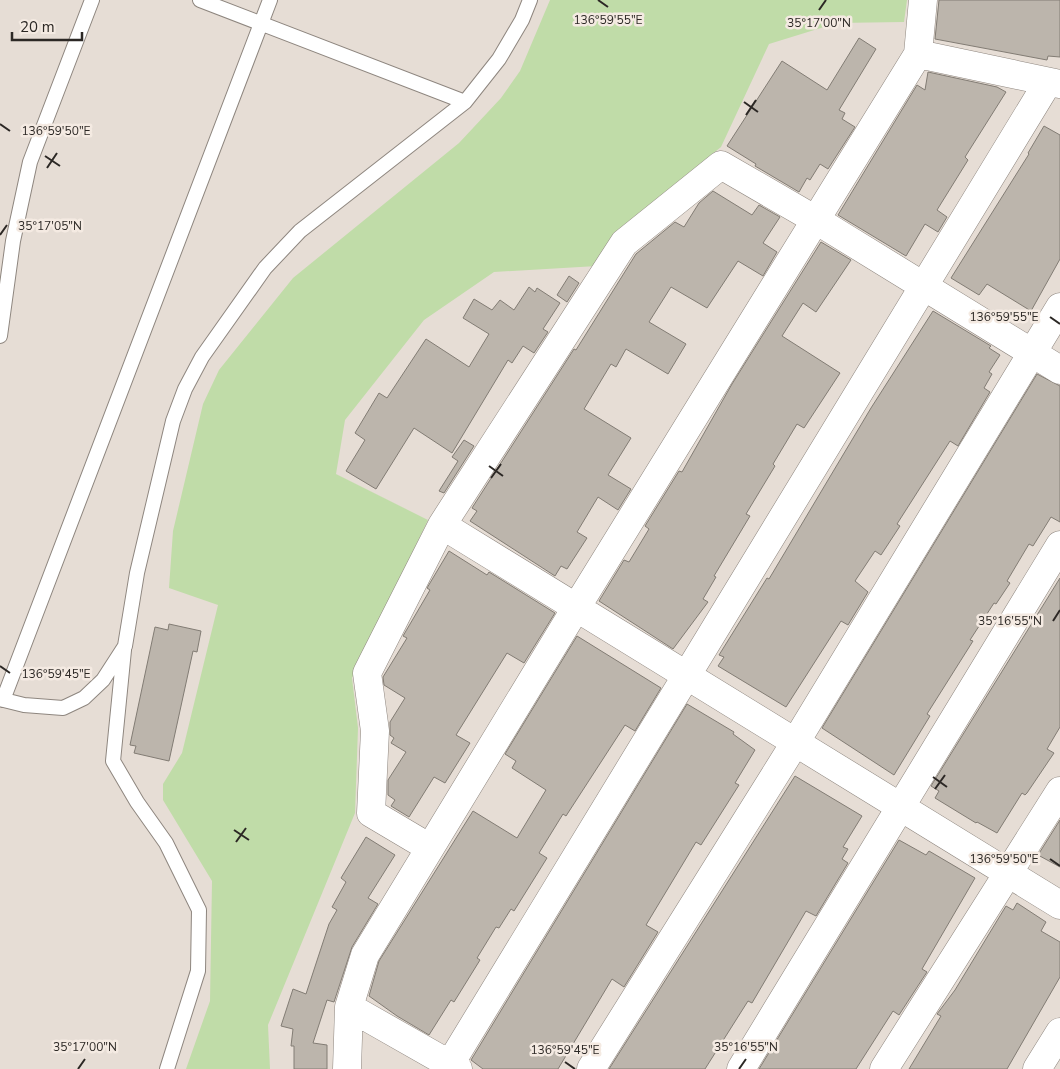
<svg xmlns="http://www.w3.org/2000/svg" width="1060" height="1069" viewBox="0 0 1060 1069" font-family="'Nunito Sans',sans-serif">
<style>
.green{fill:#c0dca8}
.building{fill:#bcb5ac;stroke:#827c74}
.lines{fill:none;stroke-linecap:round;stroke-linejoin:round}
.lane-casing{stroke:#8e867f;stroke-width:16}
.street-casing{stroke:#8e867f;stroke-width:29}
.lane{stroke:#fff;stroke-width:14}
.street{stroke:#fff;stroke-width:28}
.ticks{fill:none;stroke:#2c2825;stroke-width:2}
.ticks-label{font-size:12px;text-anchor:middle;fill:#2c2825;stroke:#f4eae2;stroke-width:5;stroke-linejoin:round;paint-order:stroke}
</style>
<rect width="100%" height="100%" fill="#e6ddd5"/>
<path class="green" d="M550,0h357l-3,22 -67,1 -68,21 -48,103 -107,86 -17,33 -103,6 -70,48 -79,100 -9,54 92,46 -76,158 6,50 -3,85 -87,212 2,44h-84l24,-68 2,-120 -49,-81v-16l19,-31 36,-148 -49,-17 4,-57 30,-127 16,-34 74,-92 166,-135 42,-45 19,-27z"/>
<path class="building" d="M939,0h121v57l-12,-1 -1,4 -112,-21z
M859,38l17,11 -37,61 6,3 -3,6 13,8 -27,42 -8,-5 -10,16 -3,-2 -8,14 -44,-26 1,-2 -29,-18 55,-85 45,29z
M928,72l69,15 9,5 -41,65 3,3 -31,50 10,7 -9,15 -13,-8 -19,32 -68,-41 79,-130 8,5z
M1044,126l16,9v124l-29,52 -44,-27 -8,11 -28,-17 78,-124 -1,-1z
M713,191l39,24 7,-10 21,12 -17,26 14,9 -14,24 -25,-15 -31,47 -36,-21 -22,35 37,22 -18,30 -42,-25 -10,18 -5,-3 -27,45 47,29 -23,37 23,14 -13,21 -20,-13 -21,35 10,6 -20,31 -6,-3 -6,10 -85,-55 7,-10 -5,-3 102,-159 2,1 60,-96 39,-32 9,5 15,-24z
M821,242l30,18 -35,52 -13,-9 -21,33 58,37 -36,55 -7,-4 -24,40 2,2 -29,48 4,2 -36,60 2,1 -13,22 5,3 -35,47 -74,-48 25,-41 5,2 20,-33 -4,-3 34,-55 3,1 50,-88z
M569,276l10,7 -12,19 -10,-7z
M529,287l6,5 2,-4 23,15 -17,26 5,3 -14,21 -11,-7 -11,17 -4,-3 -56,93 -38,-25 -38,61 -30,-18 19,-31 -10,-7 24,-40 8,5 39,-59 43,28 20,-33 -26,-16 11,-19 18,11 8,-10 14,10z
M933,311l58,35 -2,2 11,7 -11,17 3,2 -8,14 6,4 -32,54 -8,-5 -53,83 3,2 -19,29 -6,-4 -20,30 13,11 -20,33 -7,-4 -55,86 -68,-41 6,-9 -5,-2 48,-77 2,1 102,-171z
M1037,374l23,12v136l-9,-5 -18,29 -4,-2 -22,37 3,2 -14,21 -2,-1 -24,37 3,1 -46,73 3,2 -36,59 -72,-47z
M464,440l10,6 -30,47 -5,-2 19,-30 -6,-4z
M449,551l38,24 2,-3 66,41 -31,50 -17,-10 -51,82 14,8 -25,40 -11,-6 -25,40 -18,-11 4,-6 -7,-5v-15l18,-28 -15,-9 3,-5 -4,-3v-13l15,-24 -21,-13 -1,-8 24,-39 -4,-2 27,-46 -3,-2z
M1060,578v149l-13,22 7,4 -27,40 -2,2 -3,-2 -25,40 -20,-11 -1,1 -41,-25 4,-7 -8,-5z
M169,624l32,7 -4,21 -4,-1 -24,110 -35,-8 2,-7 -6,-1 25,-118 13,3z
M577,636l84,52 -26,43 -10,-6 -59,91 -3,-2 -24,39 8,5 -33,53 -3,-2 -12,19 -3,-1 -19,31 3,2 -26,42 -3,-2 -22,35 -32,-19 -28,-20 10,-35 94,-150 44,27 29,-48 -34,-22 4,-7 -11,-7z
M687,704l47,28 -1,2 22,16 -20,33 4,2 -38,60 -5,-3 -50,83 12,7 -34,55 -12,-8 -54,90h-75l-12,-9z
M795,776l67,40 -19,31 5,2 -6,10 6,4 -32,53 -10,-5 -54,92 -4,-2 -43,68h-96z
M1060,820v47l-22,-12z
M366,837l29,18 -27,43 10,6 -26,43 -18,55 -7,-2 -14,43 14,2v24h-33v-23h-3l2,-17 -12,-3 12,-37 13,5 23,-70 8,-14 -5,-3 14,-25 -5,-4z
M899,840l27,15 3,-4 46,27 -53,91 5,3 -28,43 -6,-4 -37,58h-97z
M1017,903l29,19 -5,9 19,11v35l-53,92h-98l32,-53 -4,-2 18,-24 51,-84 7,4z"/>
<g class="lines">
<defs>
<path id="lane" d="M200,0l265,102
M0,336l13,-95 17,-79 62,-162
M124,650l-11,111 24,41 29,41 33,67 -1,61 -31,98
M0,699l24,6 39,3 21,-10 19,-18 22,-34 12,-73 36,-152 12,-32 17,-32 63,-89 35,-37 165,-129 34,-43 23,-39 8,-20
M3,700l267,-700"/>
<path id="street" d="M918,54l142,30
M442,525l618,380
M430,848l-59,-35 4,-82 -8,-58 75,-148 182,-282 97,-78 95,55 244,150
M349,1007l109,62
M450,1064l598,-982
M347,1069l2,-62 16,-52 211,-347 342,-554 5,-54
M591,1069l204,-326 265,-436
M741,1069l319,-524
M884,1069l176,-278
M1037,1069l23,-37"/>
</defs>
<use href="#lane" class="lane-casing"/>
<use href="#street" class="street-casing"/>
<use href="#lane" class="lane"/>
<use href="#street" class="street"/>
</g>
<path class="ticks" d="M598,0l10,7M819,10l7,-10M744,102l14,10M746,115l10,-15M0,124l10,7M45,156l15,10M47,168l10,-15M0,235l7,-10M1050,317l10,7M489,466l14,10M491,478l10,-14M1053,621l7,-11M0,666l10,7M933,777l14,10M935,789l10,-14M234,830l15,10M236,842l10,-14M1050,859l10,7M565,1062l10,7M78,1069l7,-10M739,1069l7,-10"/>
<g class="ticks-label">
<text x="608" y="24">136°59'55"E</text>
<text x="819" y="27">35°17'00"N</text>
<text x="56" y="135">136°59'50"E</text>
<text x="50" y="230">35°17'05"N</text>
<text x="1004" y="321">136°59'55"E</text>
<text x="1010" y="625">35°16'55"N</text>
<text x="56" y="678">136°59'45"E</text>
<text x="1004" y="863">136°59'50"E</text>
<text x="85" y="1051">35°17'00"N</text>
<text x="746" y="1051">35°16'55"N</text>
<text x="565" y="1054">136°59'45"E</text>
</g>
<path d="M12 32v8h70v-8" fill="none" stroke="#2c2825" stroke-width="2.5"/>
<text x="20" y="32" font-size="15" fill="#2c2825" stroke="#f4eae2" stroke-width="4" paint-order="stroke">20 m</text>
</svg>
